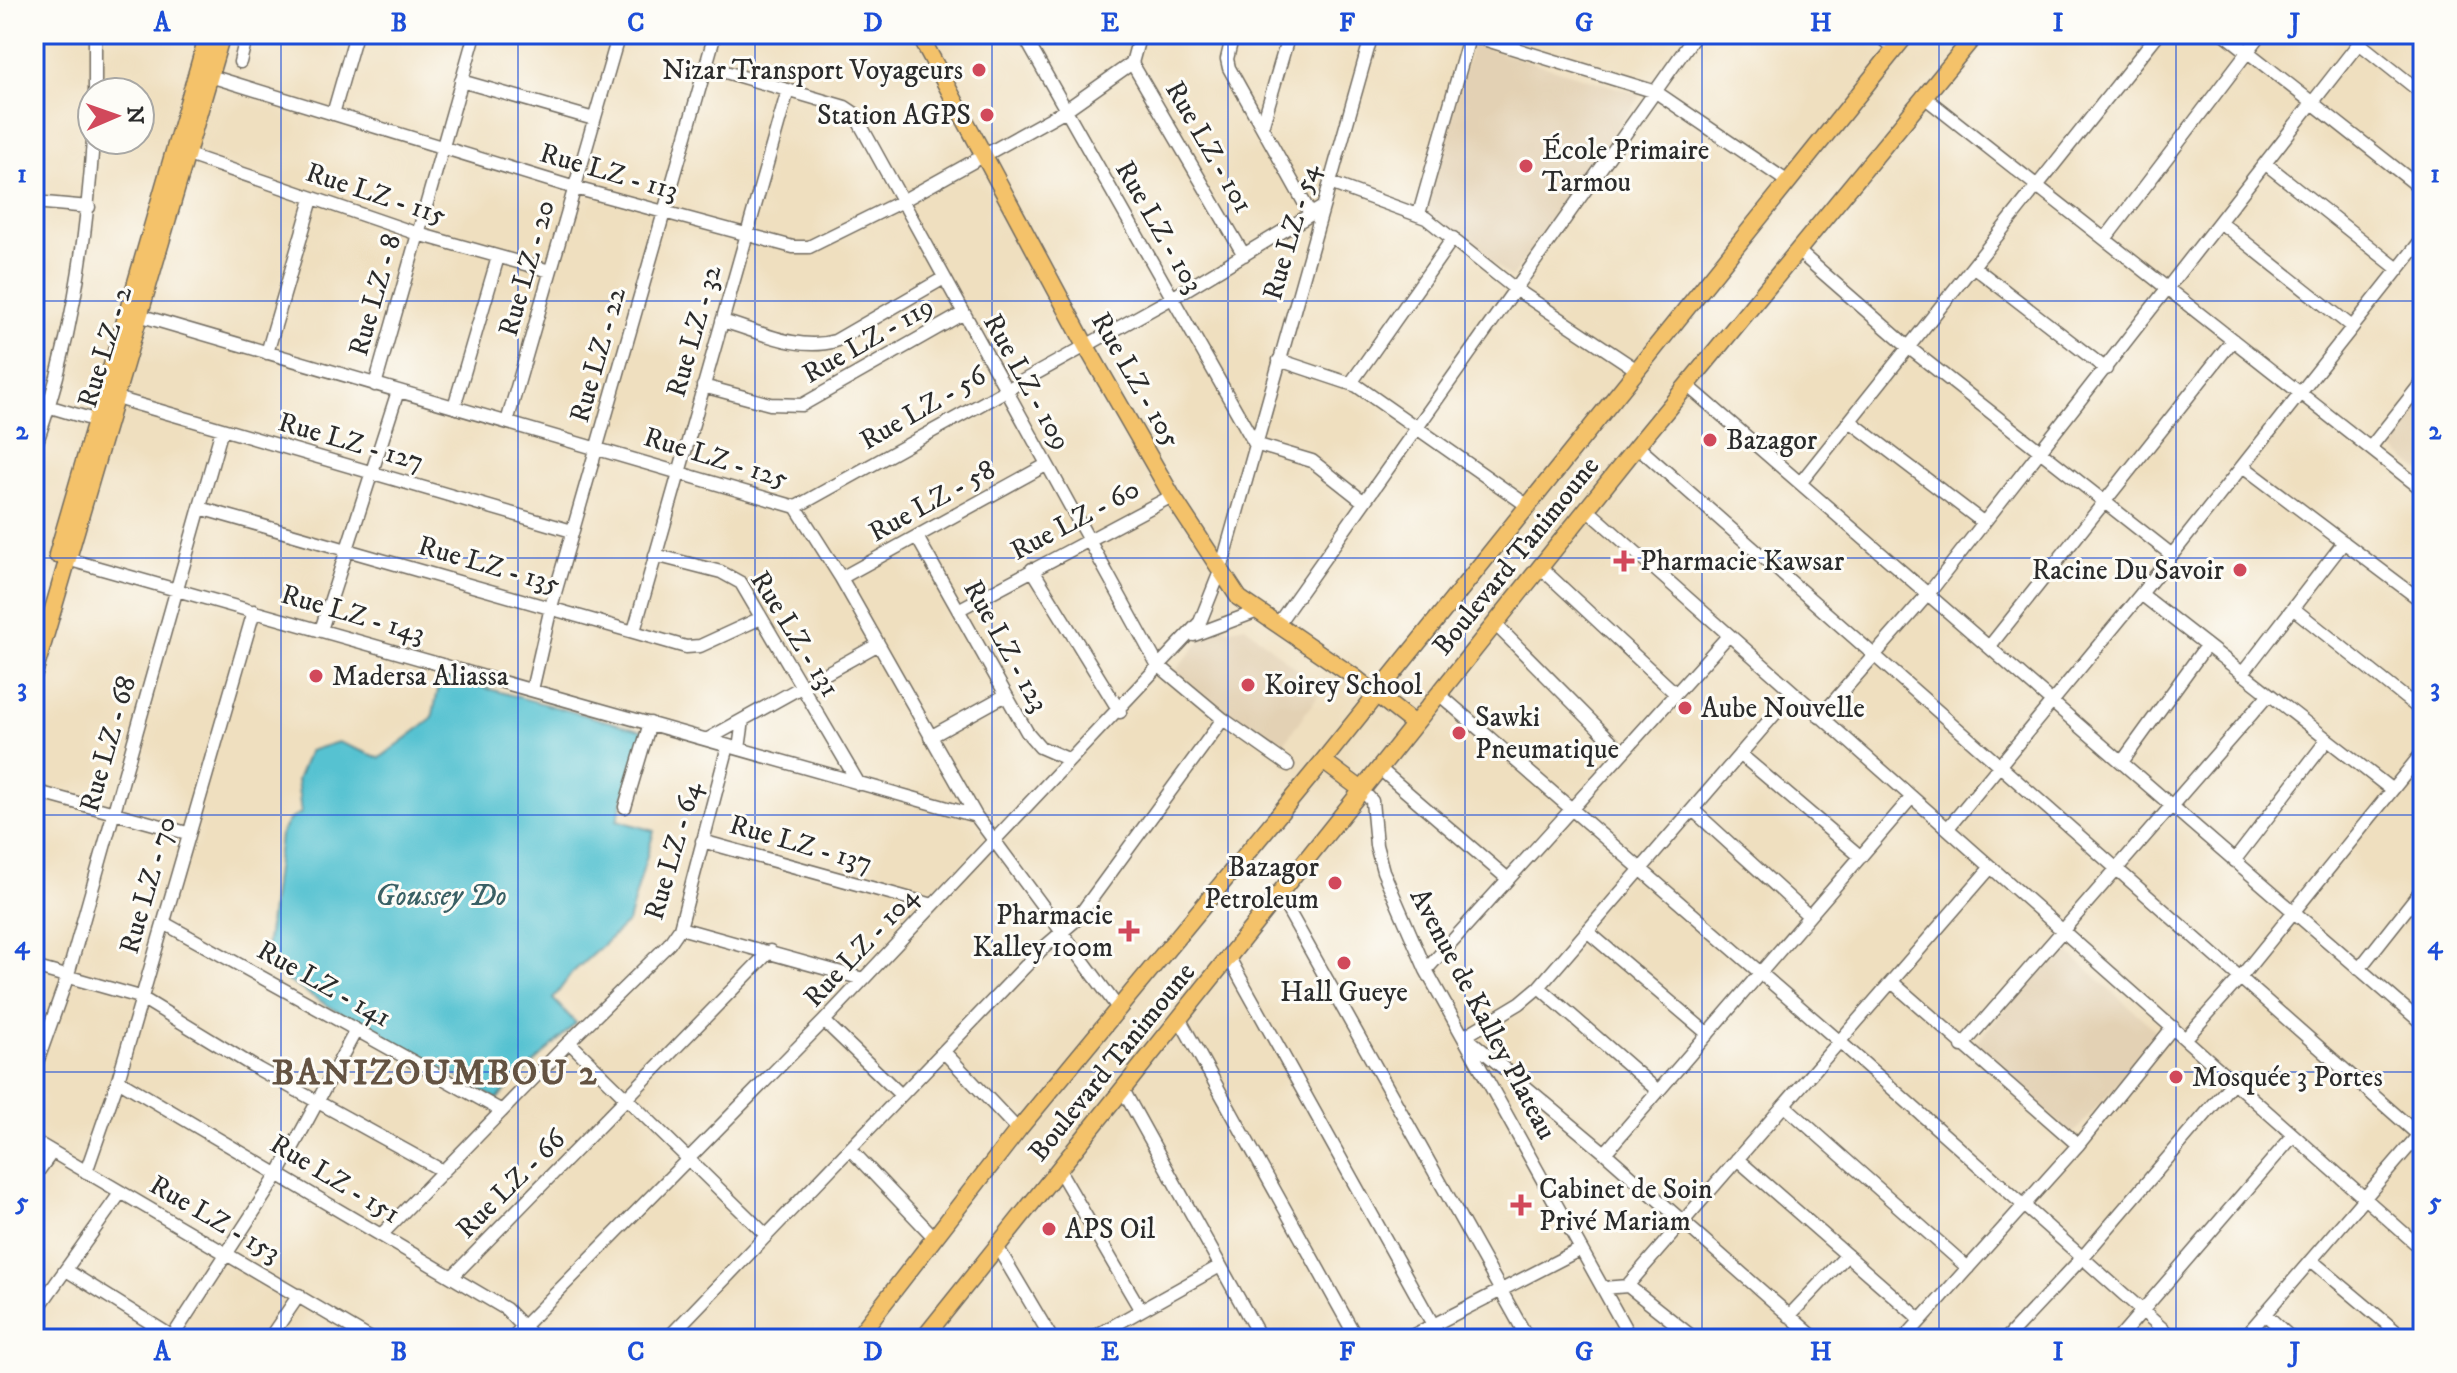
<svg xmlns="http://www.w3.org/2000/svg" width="2457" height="1373" viewBox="0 0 2457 1373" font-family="'IM FELL DW Pica',serif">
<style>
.built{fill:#e3d1b4}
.water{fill:#57c2d1;stroke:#41767e;stroke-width:2}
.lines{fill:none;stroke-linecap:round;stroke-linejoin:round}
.minor-casing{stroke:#706a5f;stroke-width:15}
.major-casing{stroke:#706a5f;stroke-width:19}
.minor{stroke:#fff;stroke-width:12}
.major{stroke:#f4c26a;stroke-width:16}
.grid{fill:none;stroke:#1d4ed8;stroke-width:2;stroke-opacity:0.55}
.poi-dot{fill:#d1495b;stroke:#fdfcf7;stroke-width:3}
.labels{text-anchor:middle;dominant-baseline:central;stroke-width:6;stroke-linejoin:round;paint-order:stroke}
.poi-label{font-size:28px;fill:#2b2b2b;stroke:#fdfcf7;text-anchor:start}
.street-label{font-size:28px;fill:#2b2b2b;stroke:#fdfcf7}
.water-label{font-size:30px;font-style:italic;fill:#3a6065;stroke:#fdfcf7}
.district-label{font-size:36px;font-weight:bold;letter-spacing:2px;fill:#645342;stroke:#fdfcf7}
.neatline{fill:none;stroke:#1d4ed8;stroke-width:3}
.grid-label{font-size:26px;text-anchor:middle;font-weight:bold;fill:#1d4ed8}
</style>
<rect width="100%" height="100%" fill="#fdfcf7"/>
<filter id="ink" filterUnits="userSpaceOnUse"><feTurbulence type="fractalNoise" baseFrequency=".0125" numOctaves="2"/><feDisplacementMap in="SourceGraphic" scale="16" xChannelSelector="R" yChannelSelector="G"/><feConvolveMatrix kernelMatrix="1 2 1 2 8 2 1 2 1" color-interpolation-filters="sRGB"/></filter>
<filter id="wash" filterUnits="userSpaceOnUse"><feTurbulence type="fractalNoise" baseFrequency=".006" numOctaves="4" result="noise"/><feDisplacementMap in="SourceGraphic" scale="32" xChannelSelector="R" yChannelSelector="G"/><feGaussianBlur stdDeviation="1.8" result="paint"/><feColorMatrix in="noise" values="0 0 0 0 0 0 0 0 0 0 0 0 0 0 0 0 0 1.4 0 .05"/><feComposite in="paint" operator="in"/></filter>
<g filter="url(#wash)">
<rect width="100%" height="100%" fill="#efdfbf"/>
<path class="built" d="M1472,44l169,51 -130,183 -87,-69z
M2423,400v73l-35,-28z
M1225,626l2,4 18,-4 77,64 -43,60 -107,-75 36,-43z
M2061,946l100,89 -89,100 -99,-89z"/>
<path class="water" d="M441,676l203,55 -27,89 37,11 -26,91 -56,51 -19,26 23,24 -79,76 -52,-29h-10l-171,-103 16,-132 9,-15 12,-7 -4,-33 12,-29 29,-9 42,16 52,-39z"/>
</g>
<g filter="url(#ink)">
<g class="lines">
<defs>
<path id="minor" d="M95,34v58
M595,34l22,7
M1023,34l232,410
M1233,34l-6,25 2,9 82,147
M1467,34l189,58 132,90
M1877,34l18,14
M2225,34l198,156
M2359,43l64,51
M240,62l7,-28
M1132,63l112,192
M705,66l140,41 9,6 303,551 66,55 65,46
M210,76l365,112 218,59h16l95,-47 160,-89 68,-48 8,-29
M461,81l133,38
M1923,96l500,394
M333,114l23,-80
M1262,127l27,-93
M188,155l230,79 132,37
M2266,164l132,105
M1330,183l96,35 88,70 123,82
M34,202l55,5
M1419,214l51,-180
M2221,223l131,104
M2105,239l156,-205
M1798,251l110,96 264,208
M1974,267l132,102
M142,316l654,191 45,71 135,238 142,192
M722,321c36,10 77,31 113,20l109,-63
M267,353l45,-154
M1279,360l78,26 171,120
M1351,383l102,-145
M375,385l100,-351
M1687,385l736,639
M703,386l67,18 32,1 160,-91
M116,398l456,133
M34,402l70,21
M454,407l44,-150
M1850,421l134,102
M507,422l112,-388
M1255,444l57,17 52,41
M1637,446l786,693
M2370,448l53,-67
M34,451c36,-101 52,-204 59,-311
M2244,467l179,135
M1801,482l357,-448
M796,507l376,-209 151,-91
M200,508l486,139 14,-1 61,-28
M1588,510l835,740
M917,537l110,195 13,15 30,13
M655,555l66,17 20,11 118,201
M60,557l916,259
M1541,568l134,125
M1032,569l88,143
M841,578l205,-113
M2141,594l251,196
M2294,609l129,103
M958,610l214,-114
M1277,625l419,-591
M1496,625l126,127
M321,630l77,-239
M634,631l154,-541
M1194,635l64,-24
M1989,647l244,-307
M2242,674l102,-132
M532,690l19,-83 164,-573
M1793,693l-254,294 -19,16 -55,33 140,117 211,186
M1439,694l401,348 334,297
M1820,717l109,-124 437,-559
M930,737l76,-42
M708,739l169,-94
M739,749l4,-29
M1740,754l121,103
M2122,762l84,-116
M1380,769l128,110
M1362,790l10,11 4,44 7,26 43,99 205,369
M34,791l153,42
M625,807l25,-84
M1693,810l116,106
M1948,828l193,-234 282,-356
M702,841l231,64
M2234,861l93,-121
M1279,894l249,445
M164,923l338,188
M680,928l183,51
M1587,931l121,103
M1229,958l212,381
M34,967l106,30 118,72 185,102
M2359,969l64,-81
M1426,970l302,-334
M1892,982l186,163
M1539,987l119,104
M1179,1018l178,321
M824,1021l77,74
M2186,1038l54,-60 183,-226
M569,1042l197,193
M1962,1046l307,-352
M944,1052l74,78
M34,1071l33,-93 155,-549
M118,1080l388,229 29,30
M1122,1088l139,251
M1784,1105l184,163
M34,1141l337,198
M850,1149l83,87
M1605,1153l307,-356
M1737,1159l183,160
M1059,1170l81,139
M86,1172l32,-92 136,-469
M34,1177l18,-25
M382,1234l187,-192 100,-98 11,-16 48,-182
M998,1248l54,91
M2311,1260l94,79
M66,1270l107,67
M452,1277l318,-326
M1627,1286l364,-419
M1603,1288l25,-2 67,53
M34,1314l87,-122
M2265,1314l27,25
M1789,1316l58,-61
M171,1339l108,-166 77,-143
M269,1339l30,-44
M511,1339l313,-318 376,-399 21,-53 151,-535
M667,1339l374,-389 35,-30 147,-201
M1090,1339l130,-73
M1242,1339l14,-8
M1406,1339l175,-90
M1904,1339l174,-194 95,-118
M2006,1339l76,-81 151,-176
M2118,1339l175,-203
M2243,1339l180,-209"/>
<path id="major" d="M919,34l167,312 86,150 67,102 114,78 61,48
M57,555l151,-521
M34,674l188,-640
M1323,761l39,29
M856,1339l162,-209 305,-369 584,-727
M923,1339l714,-893 339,-412"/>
</defs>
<use href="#minor" class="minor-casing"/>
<use href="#major" class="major-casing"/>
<use href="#minor" class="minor"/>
<use href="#major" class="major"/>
</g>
</g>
<path class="grid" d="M281,34v1305M518,34v1305M755,34v1305M992,34v1305M1228,34v1305M1465,34v1305M1702,34v1305M1939,34v1305M2176,34v1305M34,301h2389M34,558h2389M34,815h2389M34,1072h2389"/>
<g class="poi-dot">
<circle cx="979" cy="70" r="8"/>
<circle cx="987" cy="115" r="8"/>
<circle cx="1526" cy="166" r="8"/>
<circle cx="1710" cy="440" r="8"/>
<path d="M1620 549h8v8h8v8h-8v8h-8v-8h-8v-8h8z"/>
<circle cx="2240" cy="570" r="8"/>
<circle cx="316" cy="676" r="8"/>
<circle cx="1248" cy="685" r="8"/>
<circle cx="1685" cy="708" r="8"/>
<circle cx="1459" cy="733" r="8"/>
<circle cx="1335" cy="883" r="8"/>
<path d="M1125 919h8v8h8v8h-8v8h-8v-8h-8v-8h8z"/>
<circle cx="1344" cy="963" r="8"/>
<circle cx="2176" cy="1077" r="8"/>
<path d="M1517 1193h8v8h8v8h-8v8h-8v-8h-8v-8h8z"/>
<circle cx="1049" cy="1229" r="8"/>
</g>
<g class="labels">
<g class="poi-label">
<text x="963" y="70" text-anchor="end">Nizar Transport Voyageurs</text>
<text x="971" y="115" text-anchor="end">Station AGPS</text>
<text x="1542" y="150">École Primaire<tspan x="1542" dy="32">Tarmou</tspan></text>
<text x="1726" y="440">Bazagor</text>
<text x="1640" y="561">Pharmacie Kawsar</text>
<text x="2224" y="570" text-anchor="end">Racine Du Savoir</text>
<text x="332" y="676">Madersa Aliassa</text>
<text x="1264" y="685">Koirey School</text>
<text x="1701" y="708">Aube Nouvelle</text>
<text x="1475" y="717">Sawki<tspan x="1475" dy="32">Pneumatique</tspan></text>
<text x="1319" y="867" text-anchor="end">Bazagor<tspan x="1319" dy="32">Petroleum</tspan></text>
<text x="1113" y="915" text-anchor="end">Pharmacie<tspan x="1113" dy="32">Kalley 100m</tspan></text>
<text x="1344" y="992" text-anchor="middle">Hall Gueye</text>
<text x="2192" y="1077">Mosquée 3 Portes</text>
<text x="1539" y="1189">Cabinet de Soin<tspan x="1539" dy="32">Privé Mariam</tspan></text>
<text x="1065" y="1229">APS Oil</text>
</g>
<g class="street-label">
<text transform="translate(1209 147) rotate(60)">Rue LZ - 101</text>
<text transform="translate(609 172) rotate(16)">Rue LZ - 113</text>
<text transform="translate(376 194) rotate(18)">Rue LZ - 115</text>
<text transform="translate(1159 227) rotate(60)">Rue LZ - 103</text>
<text transform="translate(1291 232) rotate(-74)">Rue LZ - 54</text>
<text transform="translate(527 268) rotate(-74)">Rue LZ - 20</text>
<text transform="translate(375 295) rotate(-74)">Rue LZ - 8</text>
<text transform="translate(694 331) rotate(-74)">Rue LZ - 32</text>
<text transform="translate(868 340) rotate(-30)">Rue LZ - 119</text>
<text transform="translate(105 347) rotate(-73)">Rue LZ - 2</text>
<text transform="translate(598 355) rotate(-74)">Rue LZ - 22</text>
<text transform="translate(1136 380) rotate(60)">Rue LZ - 105</text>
<text transform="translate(1027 382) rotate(61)">Rue LZ - 109</text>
<text transform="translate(923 408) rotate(-30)">Rue LZ - 56</text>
<text transform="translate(351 442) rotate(16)">Rue LZ - 127</text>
<text transform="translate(716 458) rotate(17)">Rue LZ - 125</text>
<text transform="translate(932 501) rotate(-29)">Rue LZ - 58</text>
<text transform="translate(1075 520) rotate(-28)">Rue LZ - 60</text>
<text transform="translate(1516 556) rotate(-51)">Boulevard Tanimoune</text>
<text transform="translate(489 565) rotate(16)">Rue LZ - 135</text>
<text transform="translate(353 614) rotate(16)">Rue LZ - 143</text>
<text transform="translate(795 634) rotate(58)">Rue LZ - 131</text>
<text transform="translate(1006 646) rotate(61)">Rue LZ - 123</text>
<text transform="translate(108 744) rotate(-74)">Rue LZ - 68</text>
<text transform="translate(801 844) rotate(16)">Rue LZ - 137</text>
<text transform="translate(673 851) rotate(-74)">Rue LZ - 64</text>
<text transform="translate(148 885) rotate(-74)">Rue LZ - 70</text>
<text transform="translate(861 947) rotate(-47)">Rue LZ - 104</text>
<text transform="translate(324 984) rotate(29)">Rue LZ - 141</text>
<text transform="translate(1483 1014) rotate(62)">Avenue de Kalley Plateau</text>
<text transform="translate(1112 1062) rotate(-51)">Boulevard Tanimoune</text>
<text transform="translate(335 1179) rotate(31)">Rue LZ - 151</text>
<text transform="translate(511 1184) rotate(-45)">Rue LZ - 66</text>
<text transform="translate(215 1219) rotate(30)">Rue LZ - 153</text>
</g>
<g class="water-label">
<text x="441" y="896">Goussey Do</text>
</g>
<g class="district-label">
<text x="435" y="1073">BANIZOUMBOU 2</text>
</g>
</g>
<rect width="2457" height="1373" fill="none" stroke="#fdfcf7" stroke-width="88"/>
<g transform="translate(116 116) rotate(88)"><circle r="38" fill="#fdfcf7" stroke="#a9a8a5" stroke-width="2"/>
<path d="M0-6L14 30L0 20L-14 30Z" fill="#d1495b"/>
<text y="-12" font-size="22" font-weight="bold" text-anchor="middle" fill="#2b2b2b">N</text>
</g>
<rect x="44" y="44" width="2369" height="1285" class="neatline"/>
<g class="grid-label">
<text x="162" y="31">A</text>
<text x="399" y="31">B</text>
<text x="636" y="31">C</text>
<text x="873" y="31">D</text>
<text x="1110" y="31">E</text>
<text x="1347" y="31">F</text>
<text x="1584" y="31">G</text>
<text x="1821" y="31">H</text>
<text x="2058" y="31">I</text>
<text x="2295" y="31">J</text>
<text x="22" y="182">1</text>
<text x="2435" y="182">1</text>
<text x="22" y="439">2</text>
<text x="2435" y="439">2</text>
<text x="22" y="696">3</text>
<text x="2435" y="696">3</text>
<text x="22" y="953">4</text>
<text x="2435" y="953">4</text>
<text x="22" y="1210">5</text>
<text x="2435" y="1210">5</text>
<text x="162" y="1360">A</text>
<text x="399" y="1360">B</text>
<text x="636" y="1360">C</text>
<text x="873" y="1360">D</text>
<text x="1110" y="1360">E</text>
<text x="1347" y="1360">F</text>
<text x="1584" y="1360">G</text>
<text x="1821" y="1360">H</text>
<text x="2058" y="1360">I</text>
<text x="2295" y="1360">J</text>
</g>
</svg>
